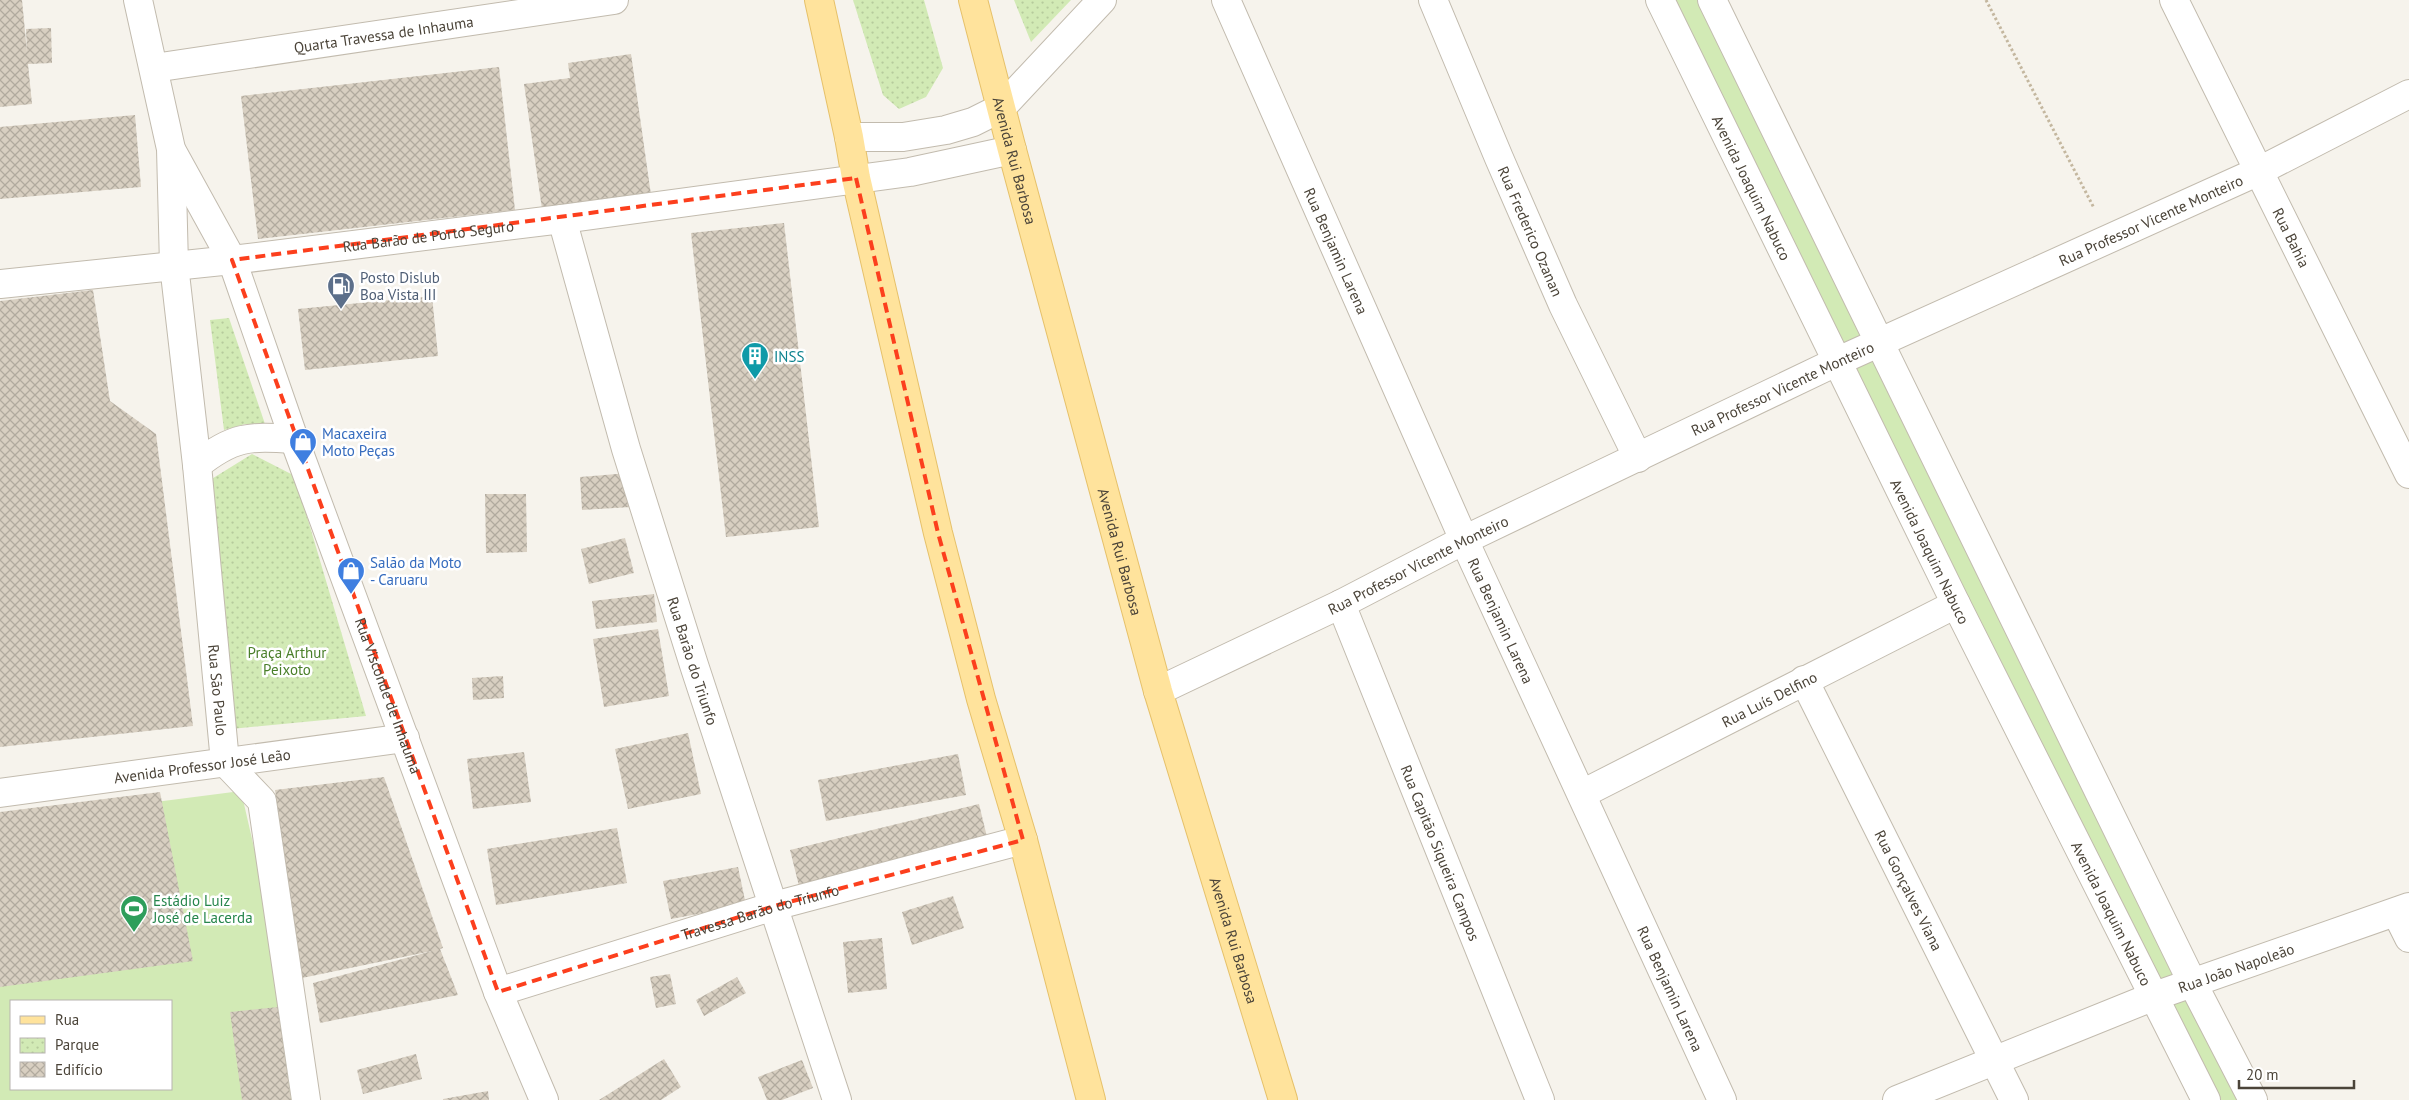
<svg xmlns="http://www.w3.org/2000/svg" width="2409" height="1100" viewBox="0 0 2409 1100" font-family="'PT Sans',sans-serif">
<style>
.grass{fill:#d2eab5;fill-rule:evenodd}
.park{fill:url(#park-dots)}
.building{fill:url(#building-cross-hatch)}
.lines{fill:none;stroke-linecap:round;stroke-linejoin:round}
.minor-casing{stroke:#c2bbae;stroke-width:30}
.major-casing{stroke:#e6c16a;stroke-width:30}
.path{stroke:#c4b79f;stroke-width:3;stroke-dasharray:2.5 2.5;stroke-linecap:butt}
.minor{stroke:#fff;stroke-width:28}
.major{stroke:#ffe39c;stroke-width:28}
.marked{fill:none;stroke:#fc3f1d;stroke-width:4;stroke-dasharray:10 6;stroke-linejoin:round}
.labels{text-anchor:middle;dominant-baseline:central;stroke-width:5;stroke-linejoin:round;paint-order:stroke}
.street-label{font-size:15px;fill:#4b4439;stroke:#fff}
.service-label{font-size:15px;fill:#4e5e75;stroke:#fff;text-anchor:start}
.culture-label{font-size:15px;fill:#0d838f;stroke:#fff;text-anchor:start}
.shop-label{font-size:15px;fill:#366cbe;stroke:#fff;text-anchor:start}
.park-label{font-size:15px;fill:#4a7f2a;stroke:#fff}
.leisure-label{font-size:15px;fill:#27864d;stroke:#fff;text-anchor:start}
</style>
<defs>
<pattern id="park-dots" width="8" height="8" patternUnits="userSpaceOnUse" patternTransform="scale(1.25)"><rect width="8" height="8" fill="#d2eab5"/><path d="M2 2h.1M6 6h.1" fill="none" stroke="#b6ca9c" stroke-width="1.8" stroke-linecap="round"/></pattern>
<pattern id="building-cross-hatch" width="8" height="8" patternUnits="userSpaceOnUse" patternTransform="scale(1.25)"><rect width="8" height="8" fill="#d8cfc1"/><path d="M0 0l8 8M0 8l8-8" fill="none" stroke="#b1aa9e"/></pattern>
</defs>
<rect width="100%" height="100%" fill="#f6f3ec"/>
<path class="grass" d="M1666,0h39l166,342 -32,12z
M1875,351l308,627 -29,13 -310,-626z
M241,791l17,74 33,235h-291v-278zM11,1001h160v88h-160z
M2189,988l59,112h-36l-51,-100z"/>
<path class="park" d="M853,0h71l19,68 -17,29 -27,12 -16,-14z
M1014,0h57l-40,42z
M229,318l36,106h-20l-21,6 -14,-110z
M252,454l43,22 71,240 -135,13 -21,-249z"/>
<path class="building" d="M0,0h22l5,52 -1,-23 25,-1 1,35 -24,1 4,40 -32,3z
M631,54l20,141 -109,14 -18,-125 46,-6 -2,-15z
M499,67l16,143 -257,29 -17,-143z
M135,115l6,72 -141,12v-72z
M784,223l35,304 -93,10 -35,-304z
M93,290l17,111 46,33 37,292 -193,21v-446z
M432,296l6,60 -133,14 -7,-61z
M629,473l2,34 -49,3 -2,-33z
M485,494h41l1,58 -41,1z
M625,538l9,35 -45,11 -8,-35z
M654,594l3,28 -61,7 -4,-28z
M658,629l11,67 -65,11 -11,-68z
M503,676l1,22 -31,2 -1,-22z
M688,733l13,61 -73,15 -13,-60z
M524,752l7,50 -58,7 -6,-50z
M958,754l8,41 -140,26 -8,-41z
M384,777l59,171 -3,1 18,46 -138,28 -7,-40 119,-32 -130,27 -27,-188z
M160,792l33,169 -193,26v-175z
M979,804l9,37 -189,45 -9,-36z
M617,828l10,55 -131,22 -9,-56z
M738,867l8,38 -75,14 -8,-38z
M953,896l11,32 -52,17 -10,-33z
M882,938l5,51 -39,4 -5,-51z
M670,974l6,30 -20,4 -6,-31z
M737,977l9,16 -42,23 -8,-16z
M278,1007l13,93h-49l-12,-88z
M416,1054l6,25 -59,15 -6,-24z
M664,1059l17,28 -20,13h-62z
M802,1060l11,28 -31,12h-15l-9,-23z
M488,1091l1,9h-46v-1z"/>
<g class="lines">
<defs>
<g id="minor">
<path id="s1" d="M138,0l33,149 3,116 23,200 28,297 37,39 44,299"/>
<path id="s2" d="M1226,0l238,540 258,560"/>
<path id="s3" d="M1433,0l66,158 64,147 75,153"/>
<path id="s4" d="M1660,0l296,604 250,496"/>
<path d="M1712,0l480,982 61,118"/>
<path id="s5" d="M2174,0l235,474"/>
<path id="s6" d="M154,68l460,-68"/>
<path d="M849,137h54l43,-7 27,-8 28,-14 101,-108"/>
<path id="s7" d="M173,153l59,107 62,179 204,553 46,108"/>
<path id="s8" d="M562,219l64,230 68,216 143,435"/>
<path id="s9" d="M0,284l232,-24 330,-41 348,-47 102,-22"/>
<path d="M197,465c36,-29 52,-29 97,-26"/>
<path id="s10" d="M1341,604l199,496"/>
<path id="s11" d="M1804,680l210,420"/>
<path id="s12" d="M1158,691l183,-87 123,-64 372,-178 423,-191 150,-77"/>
<path id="s13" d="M0,793l405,-55"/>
<path id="s14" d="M1582,794l374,-190"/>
<path d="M2396,912l13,26"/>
<path id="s15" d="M498,992l276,-86 249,-66"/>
<path id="s16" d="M1897,1100l255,-103 257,-90"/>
</g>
<g id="major">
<path d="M819,0l30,137 7,41 82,355 43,166 42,141 68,260"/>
<path id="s17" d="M973,0l39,150 146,541 125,409"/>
</g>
</defs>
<use href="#minor" class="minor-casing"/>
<use href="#major" class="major-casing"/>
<path class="path" d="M1986,0l108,208"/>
<use href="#minor" class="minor"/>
<use href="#major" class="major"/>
</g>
<path class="marked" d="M856,178l82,355 85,307 -249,66 -276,86 -266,-732z"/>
<defs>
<symbol id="fuel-pin" viewBox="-11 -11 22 30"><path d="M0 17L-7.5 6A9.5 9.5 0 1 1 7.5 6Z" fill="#5c6f8a" stroke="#fff"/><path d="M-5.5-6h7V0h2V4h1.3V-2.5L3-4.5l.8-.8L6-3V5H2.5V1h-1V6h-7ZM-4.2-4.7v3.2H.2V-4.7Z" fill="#fff"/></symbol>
<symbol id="building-pin" viewBox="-11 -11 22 30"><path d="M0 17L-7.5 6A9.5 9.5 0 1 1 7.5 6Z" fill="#0f9aa8" stroke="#fff"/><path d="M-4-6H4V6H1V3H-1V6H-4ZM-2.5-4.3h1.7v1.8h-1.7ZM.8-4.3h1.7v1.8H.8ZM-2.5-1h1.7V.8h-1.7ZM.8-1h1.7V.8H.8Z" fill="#fff"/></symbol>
<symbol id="shop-pin" viewBox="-11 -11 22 30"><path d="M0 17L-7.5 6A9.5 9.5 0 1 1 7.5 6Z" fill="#3f7fe0" stroke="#fff"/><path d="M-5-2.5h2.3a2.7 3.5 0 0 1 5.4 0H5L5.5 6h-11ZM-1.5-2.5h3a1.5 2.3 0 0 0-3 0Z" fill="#fff"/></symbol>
<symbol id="stadium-pin" viewBox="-11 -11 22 30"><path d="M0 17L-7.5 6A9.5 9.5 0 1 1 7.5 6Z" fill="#2e9e5b" stroke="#fff"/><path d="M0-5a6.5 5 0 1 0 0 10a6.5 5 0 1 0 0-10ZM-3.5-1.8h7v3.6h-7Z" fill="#fff"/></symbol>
</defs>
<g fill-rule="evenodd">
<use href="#fuel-pin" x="325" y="270" width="32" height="43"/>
<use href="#building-pin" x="739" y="340" width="32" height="43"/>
<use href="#shop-pin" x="287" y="426" width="32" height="43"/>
<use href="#shop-pin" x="335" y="555" width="32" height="43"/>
<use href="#stadium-pin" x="118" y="893" width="32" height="43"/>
</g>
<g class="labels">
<g class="street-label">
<text stroke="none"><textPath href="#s6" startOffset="232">Quarta Travessa de Inhauma</textPath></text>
<text stroke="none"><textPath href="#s17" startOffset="166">Avenida Rui Barbosa</textPath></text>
<text stroke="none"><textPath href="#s4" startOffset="209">Avenida Joaquim Nabuco</textPath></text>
<text stroke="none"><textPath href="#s12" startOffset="1099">Rua Professor Vicente Monteiro</textPath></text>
<text stroke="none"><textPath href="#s3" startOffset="251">Rua Frederico Ozanan</textPath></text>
<text stroke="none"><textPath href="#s9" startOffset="431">Rua Barão de Porto Seguro</textPath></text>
<text stroke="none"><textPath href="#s5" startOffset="265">Rua Bahia</textPath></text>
<text stroke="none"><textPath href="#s2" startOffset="274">Rua Benjamin Larena</textPath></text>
<text stroke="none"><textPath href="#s12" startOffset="694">Rua Professor Vicente Monteiro</textPath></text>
<text stroke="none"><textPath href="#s4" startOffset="614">Avenida Joaquim Nabuco</textPath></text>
<text stroke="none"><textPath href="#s17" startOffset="571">Avenida Rui Barbosa</textPath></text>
<text stroke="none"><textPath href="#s12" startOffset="289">Rua Professor Vicente Monteiro</textPath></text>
<text stroke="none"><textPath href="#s2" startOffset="679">Rua Benjamin Larena</textPath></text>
<text stroke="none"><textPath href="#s8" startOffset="461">Rua Barão do Triunfo</textPath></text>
<text stroke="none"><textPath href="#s1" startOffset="696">Rua São Paulo</textPath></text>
<text stroke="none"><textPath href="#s7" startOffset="585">Rua Visconde de Inhauma</textPath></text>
<text stroke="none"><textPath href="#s14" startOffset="210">Rua Luís Delfino</textPath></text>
<text stroke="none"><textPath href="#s13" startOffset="204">Avenida Professor José Leão</textPath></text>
<text stroke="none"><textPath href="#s10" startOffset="268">Rua Capitão Siqueira Campos</textPath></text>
<text stroke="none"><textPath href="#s11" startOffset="235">Rua Gonçalves Viana</textPath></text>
<text stroke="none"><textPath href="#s15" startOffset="274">Travessa Barão do Triunfo</textPath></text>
<text stroke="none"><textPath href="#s4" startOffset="1019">Avenida Joaquim Nabuco</textPath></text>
<text stroke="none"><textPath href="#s17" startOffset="976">Avenida Rui Barbosa</textPath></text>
<text stroke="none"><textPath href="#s16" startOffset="364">Rua João Napoleão</textPath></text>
<text stroke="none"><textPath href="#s2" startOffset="1084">Rua Benjamin Larena</textPath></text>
</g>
<g class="service-label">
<text x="360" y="277">Posto Dislub<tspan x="360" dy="17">Boa Vista III</tspan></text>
</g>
<g class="culture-label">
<text x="774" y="356">INSS</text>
</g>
<g class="shop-label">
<text x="322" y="433">Macaxeira<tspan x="322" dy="17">Moto Peças</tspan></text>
<text x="370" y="562">Salão da Moto<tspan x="370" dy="17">- Caruaru</tspan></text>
</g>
<g class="park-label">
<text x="287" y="652">Praça Arthur<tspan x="287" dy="17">Peixoto</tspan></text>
</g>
<g class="leisure-label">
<text x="153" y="900">Estádio Luiz<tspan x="153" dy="17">José de Lacerda</tspan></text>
</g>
</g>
<rect x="10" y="1000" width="162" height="90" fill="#ffffff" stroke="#b7b4b0"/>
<rect x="20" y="1016" width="25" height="8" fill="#ffe39c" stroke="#b7b4b0"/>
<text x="55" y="1025" font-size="15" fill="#4b4439">Rua</text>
<rect x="20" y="1038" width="25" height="15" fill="url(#park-dots)" stroke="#b7b4b0"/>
<text x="55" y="1050" font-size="15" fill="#4b4439">Parque</text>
<rect x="20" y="1062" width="25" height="15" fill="url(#building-cross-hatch)" stroke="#b7b4b0"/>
<text x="55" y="1075" font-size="15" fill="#4b4439">Edifício</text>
<path d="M2239 1080v8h115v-8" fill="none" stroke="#4b4439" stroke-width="2.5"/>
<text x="2246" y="1080" font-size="15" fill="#4b4439" stroke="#ffffff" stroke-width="4" paint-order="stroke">20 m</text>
</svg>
